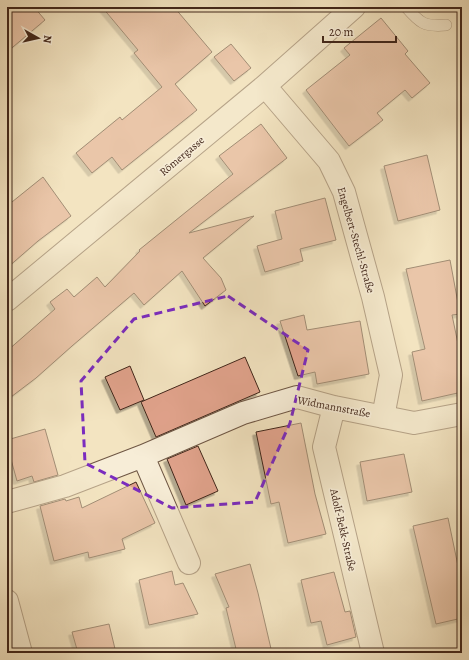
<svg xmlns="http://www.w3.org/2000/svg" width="469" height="660" viewBox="0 0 469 660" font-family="Alegreya,serif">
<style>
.building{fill:#e1a38c;stroke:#41261a;filter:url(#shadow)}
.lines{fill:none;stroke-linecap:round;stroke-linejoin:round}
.service-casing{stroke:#6e5644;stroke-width:12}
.minor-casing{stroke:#6e5644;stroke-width:24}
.service{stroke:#f7edd7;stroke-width:11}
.minor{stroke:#f7edd7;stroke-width:22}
.marked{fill:none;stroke:#7b2cbf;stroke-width:3;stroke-dasharray:8 5;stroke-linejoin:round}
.labels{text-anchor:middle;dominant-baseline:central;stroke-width:3.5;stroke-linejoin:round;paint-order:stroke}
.street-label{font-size:11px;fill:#41261a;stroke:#f7edd7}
</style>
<defs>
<filter id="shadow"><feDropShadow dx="-3.5" dy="3.5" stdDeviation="0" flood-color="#0004"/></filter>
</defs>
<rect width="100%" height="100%" fill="#f3e4c1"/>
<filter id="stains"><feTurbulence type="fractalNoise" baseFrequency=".005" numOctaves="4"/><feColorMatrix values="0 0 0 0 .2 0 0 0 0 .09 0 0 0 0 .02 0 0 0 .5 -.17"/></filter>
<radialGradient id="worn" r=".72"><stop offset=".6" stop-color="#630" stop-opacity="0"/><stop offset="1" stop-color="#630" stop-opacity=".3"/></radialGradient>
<path class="building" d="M7,7h27l11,13 -38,32z
M102,7h72l38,45 -37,32 22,26 -75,60 -10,-13 -20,16 -16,-20 44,-36 2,3 40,-33 -28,-34 4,-3z
M381,18l27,33 -3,3 25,29 -18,15 -7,-8 -28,23 6,7 -34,26 -43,-56 44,-35 -6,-7z
M231,44l20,24 -17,13 -20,-24z
M261,124l26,34 -98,75 65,-17 -51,42 18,20 5,12 -21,16 -23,-35 -38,34 -10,-12 -62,53 -36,32 -29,22v-49l48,-42 -5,-7 17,-13 7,8 23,-20 8,10 35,-36 -1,-1 94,-76 -14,-18z
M427,155l13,55 -42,11 -14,-55z
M43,177l28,39 -33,25 -31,27v-62z
M325,198l11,42 -36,9 3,12 -38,11 -8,-26 25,-7 -7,-28z
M450,260l10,54 -8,1 10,48v29l-40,9 -10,-49 13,-3 -19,-80z
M304,315l3,15 53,-9 9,53 -52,10 -2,-12 -17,4 -18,-55z
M245,357l15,35 -104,45 -15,-35z
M130,366l14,34 -24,10 -15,-33z
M301,423l14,71 11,40 -38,9 -9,-41 -8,2 -15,-72z
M45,429l13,46 -24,7 -2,-6 -15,5 -10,-36v-5z
M198,446l20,45 -32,14 -19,-46z
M404,454l8,38 -45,9 -7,-39z
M136,482l19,41 -33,16 3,10 -36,9 -1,-6 -34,9 -14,-55 25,-7 1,2 13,-4 3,11z
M448,518l14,67v33l-26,6 -23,-98z
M250,564l8,29 14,60h-35l-11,-45 3,-1 -14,-33z
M172,571l3,14 8,-2 15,31 -49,11 -10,-45z
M334,572l11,40 5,-1 6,26 -29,8 -6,-24 -10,2 -10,-43z
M109,624l7,29h-38l-6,-21z"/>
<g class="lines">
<defs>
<path id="service" d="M406,7c14,16 18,20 40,18"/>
<path id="minor" d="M265,86l64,75 15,31 29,105 18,78 -8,42
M7,300l258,-214 89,-79
M334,407l-10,40 49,206
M143,456l46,107
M7,502l58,-16 78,-30 100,-43 54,-16 37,10 80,16 48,-9
M7,601l14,52"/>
</defs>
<use href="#service" class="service-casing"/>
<use href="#minor" class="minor-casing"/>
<use href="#service" class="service"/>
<use href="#minor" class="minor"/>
</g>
<path d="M0 0H469V660H0ZM228,296l80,54 -18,73 -35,79 -83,6 -87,-45 -4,-82 53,-62z" fill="#f3e4c1" fill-opacity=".55" fill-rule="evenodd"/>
<path class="marked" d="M228,296l80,54 -18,73 -35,79 -83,6 -87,-45 -4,-82 53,-62z"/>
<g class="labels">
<g class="street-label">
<text transform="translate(182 156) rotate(-40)">Römergasse</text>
<text transform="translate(356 240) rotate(74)">Engelbert-Stechl-Straße</text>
<text transform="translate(334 407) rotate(11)">Widmannstraße</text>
<text transform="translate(343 530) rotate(77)">Adolf-Bekk-Straße</text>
</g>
</g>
<rect width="469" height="660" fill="none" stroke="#f3e4c1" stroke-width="24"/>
<rect x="8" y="8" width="453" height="644" fill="none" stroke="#41261a" stroke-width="2"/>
<rect x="12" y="12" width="445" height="636" fill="none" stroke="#41261a"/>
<g transform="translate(38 38) rotate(98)" stroke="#f7edd7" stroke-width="3" paint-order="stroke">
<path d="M0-3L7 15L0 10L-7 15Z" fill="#41261a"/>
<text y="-6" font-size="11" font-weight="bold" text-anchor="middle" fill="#41261a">N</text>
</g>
<path d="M323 36v6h73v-6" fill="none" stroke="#41261a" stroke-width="2"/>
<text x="329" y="36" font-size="12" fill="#41261a" stroke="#f7edd7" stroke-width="3" paint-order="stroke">20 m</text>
<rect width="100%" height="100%" filter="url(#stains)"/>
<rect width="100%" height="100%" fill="url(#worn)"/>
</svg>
